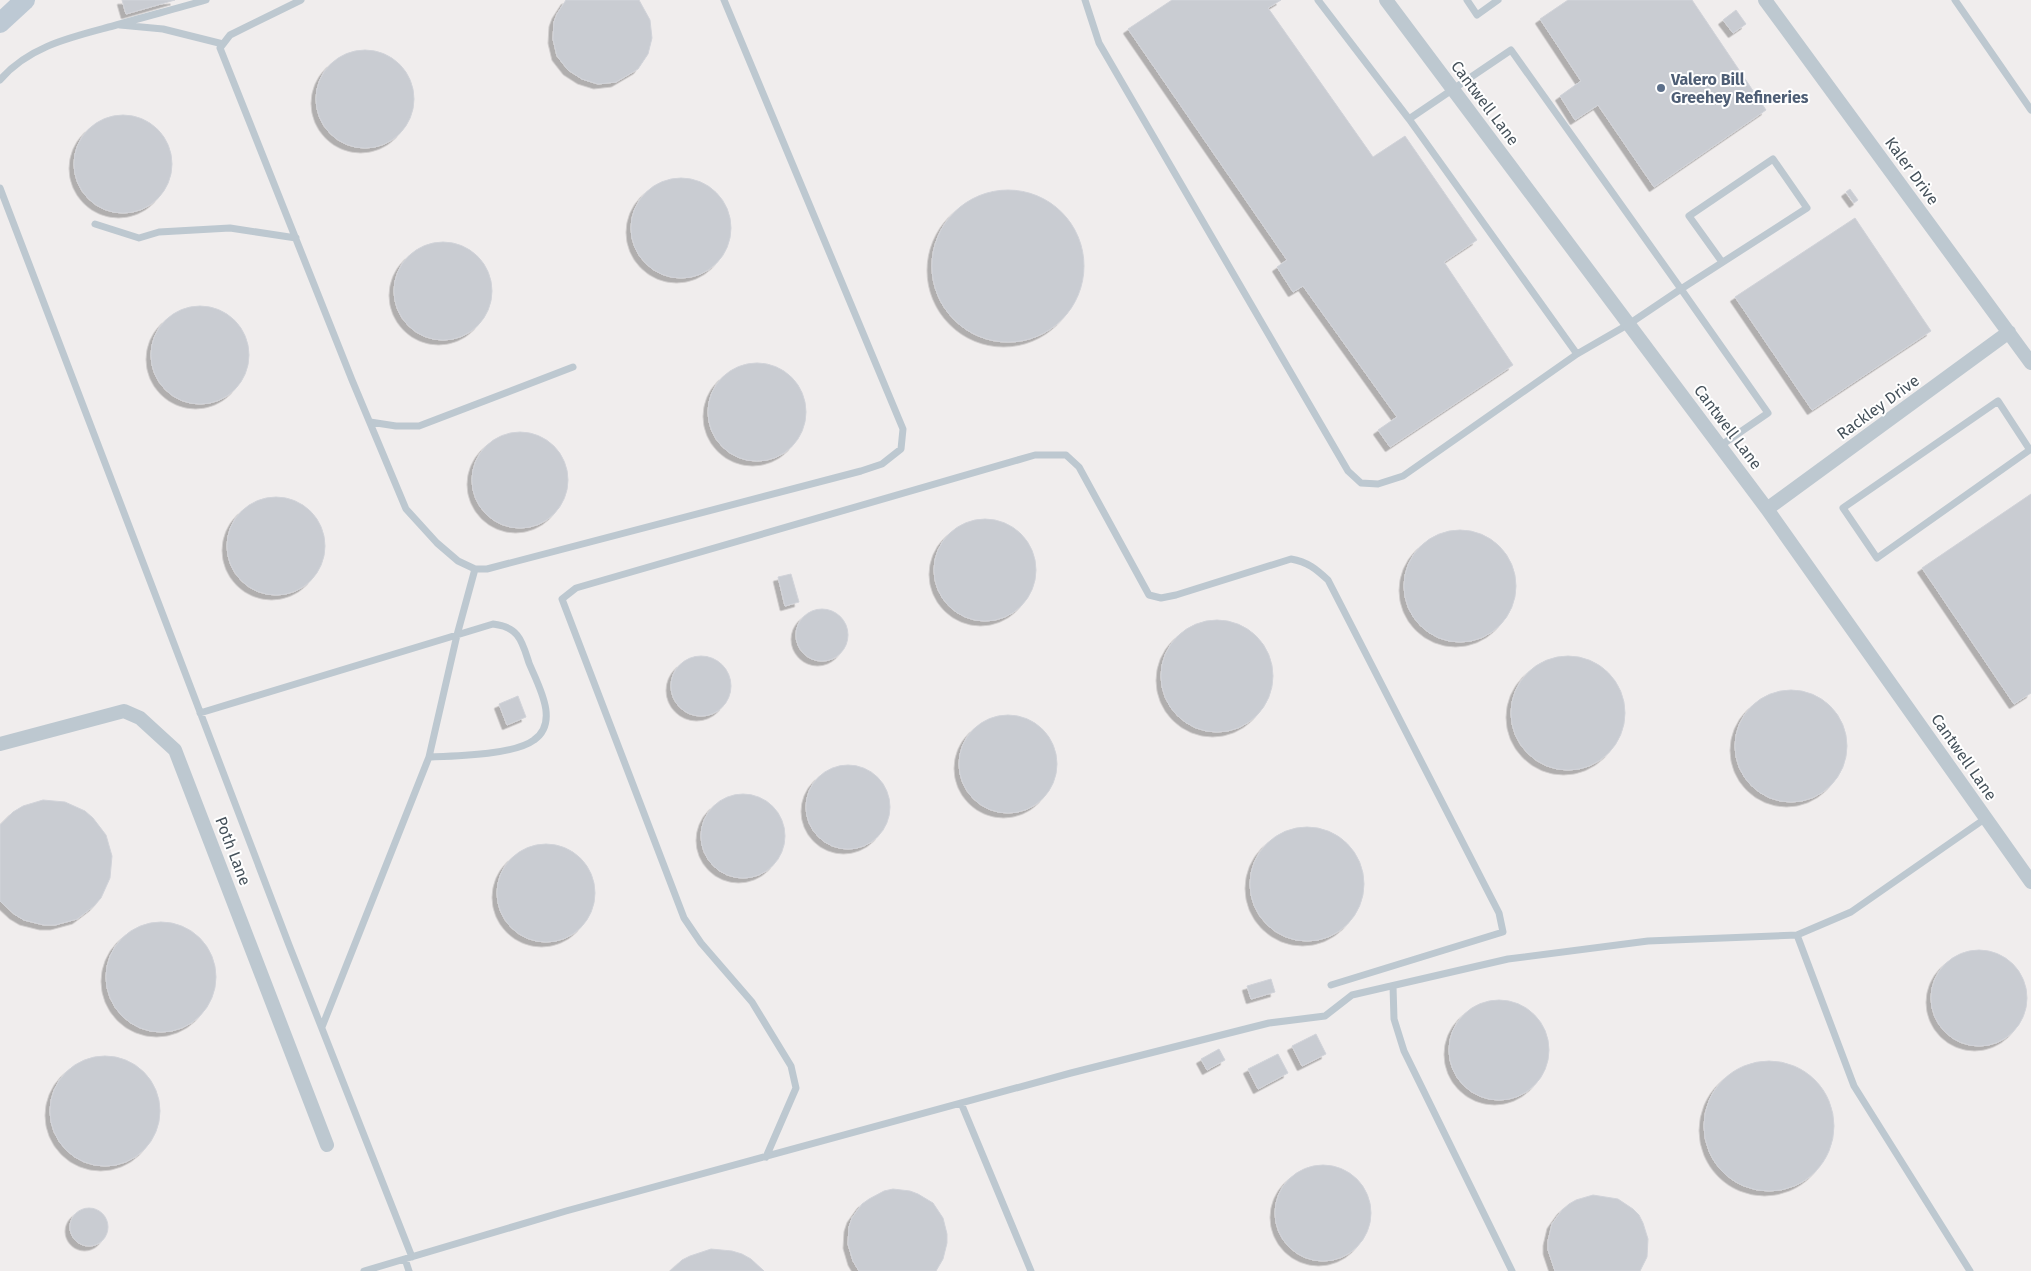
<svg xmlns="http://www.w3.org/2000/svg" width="2031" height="1271" viewBox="0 0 2031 1271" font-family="'Fira Sans',sans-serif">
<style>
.building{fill:#c9ccd2;stroke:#d1d3d9;filter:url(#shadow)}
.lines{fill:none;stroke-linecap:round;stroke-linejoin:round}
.lane{stroke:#bdc8d0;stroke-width:7}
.street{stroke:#bdc8d0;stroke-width:14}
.secondary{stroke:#bdc9d4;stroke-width:20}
.service-dot{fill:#5c6f8a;stroke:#fff;stroke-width:2}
.labels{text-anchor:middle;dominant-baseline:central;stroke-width:4;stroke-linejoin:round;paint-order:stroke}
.service-label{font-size:16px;font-weight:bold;fill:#4e5e75;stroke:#fff;text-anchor:start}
.street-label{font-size:16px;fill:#45515a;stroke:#fff}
</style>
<defs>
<filter id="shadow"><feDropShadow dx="-4.5" dy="4.5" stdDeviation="0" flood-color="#0004"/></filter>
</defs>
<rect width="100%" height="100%" fill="#f0eded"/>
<path class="building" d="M122,0h53l-49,14z
M566,0h73l11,20 2,18 -4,16 -10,15 -22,13 -18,2 -16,-5 -14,-9 -11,-14 -4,-17 1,-17 3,-8z
M1172,0h109l-13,8 105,149 32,-21 72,104 -33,22 69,103 -123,82 -12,-17 19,-13 -94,-131 -10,6 -16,-25 10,-7 -159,-231z
M1568,0h124l74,110 -112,77 -56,-82 -23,15 -15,-24 21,-15 -41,-62z
M1736,10l10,14 -13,9 -10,-13z
M316 99a49 49 0 1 1 98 0a49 49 0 1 1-98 0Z
M74 164a49 49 0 1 1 98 0a49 49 0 1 1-98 0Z
M631 228a50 50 0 1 1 100 0a50 50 0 1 1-100 0Z
M1850,189l8,11 -4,3 -8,-11z
M932 266a76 76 0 1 1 152 0a76 76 0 1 1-152 0Z
M1855,218l76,113 -119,79 -77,-113z
M394 291a49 49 0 1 1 98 0a49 49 0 1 1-98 0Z
M151 355a49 49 0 1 1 98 0a49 49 0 1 1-98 0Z
M708 412a49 49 0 1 1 98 0a49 49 0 1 1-98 0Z
M472 480a48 48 0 1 1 96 0a48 48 0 1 1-96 0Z
M2031,494v199l-17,11 -92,-136z
M227 546a49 49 0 1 1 98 0a49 49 0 1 1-98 0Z
M934 570a51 51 0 1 1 102 0a51 51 0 1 1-102 0Z
M1404 586a56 56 0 1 1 112 0a56 56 0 1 1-112 0Z
M791,574l8,28 -14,4 -7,-29z
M796 635a26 26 0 1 1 52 0a26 26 0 1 1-52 0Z
M1161 676a56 56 0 1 1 112 0a56 56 0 1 1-112 0Z
M1511 713a57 57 0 1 1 114 0a57 57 0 1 1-114 0Z
M671 686a30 30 0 1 1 60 0a30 30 0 1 1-60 0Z
M1735 746a56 56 0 1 1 112 0a56 56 0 1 1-112 0Z
M518,696l8,21 -19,8 -8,-21z
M959 764a49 49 0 1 1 98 0a49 49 0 1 1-98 0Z
M806 807a42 42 0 1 1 84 0a42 42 0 1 1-84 0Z
M701 836a42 42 0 1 1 84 0a42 42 0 1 1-84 0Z
M43,800l22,2 20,9 8,7 13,17 6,21 -2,22 -9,20 -7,8 -17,13 -22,6h-11l-20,-5 -10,-6 -14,-13v-76l13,-13 10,-6z
M1250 884a57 57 0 1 1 114 0a57 57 0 1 1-114 0Z
M497 893a49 49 0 1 1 98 0a49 49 0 1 1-98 0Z
M106 977a55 55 0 1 1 110 0a55 55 0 1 1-110 0Z
M1931 998a48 48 0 1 1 96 0a48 48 0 1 1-96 0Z
M1271,979l4,13 -24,7 -4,-13z
M1449 1050a50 50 0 1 1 100 0a50 50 0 1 1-100 0Z
M1316,1034l10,20 -24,12 -10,-20z
M1219,1049l6,11 -18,10 -6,-11z
M1278,1054l10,19 -30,16 -10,-20z
M50 1111a55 55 0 1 1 110 0a55 55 0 1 1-110 0Z
M1704 1126a65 65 0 1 1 130 0a65 65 0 1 1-130 0Z
M1275 1213a48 48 0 1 1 96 0a48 48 0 1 1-96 0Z
M893,1189l17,2 8,3 15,9 10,15 4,16v9l-4,16 -7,12h-77l-6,-10 -5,-17 1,-17 3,-9 10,-14 7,-5 15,-8z
M1593,1195l25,4 15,10 6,6 4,8 5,16 -1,18 -7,14h-85l-7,-21v-9l4,-17 10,-14 7,-6 7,-4z
M70 1227a19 19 0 1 1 38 0a19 19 0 1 1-38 0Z
M711,1249l21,2 10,3 9,5 13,12h-94l12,-11 8,-4z"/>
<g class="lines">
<path class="lane" d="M301,0l-71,35 -10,13 132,332 54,129 31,34 21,18 17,8h12l374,-98 21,-7 19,-15 2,-20 -179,-429
M1085,0l14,43 249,428 13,12 17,1 25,-8 174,-122
M1318,0l91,119
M1467,0l10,15 21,-15
M1955,0l76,110
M120,25l43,4 60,15
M1511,50l170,239 -52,35 -52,30 -168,-235z
M0,80c29,-34 72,-43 113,-54 31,-9 62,-17 93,-26
M0,188l289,757 123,312
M95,224l44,14 20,-6 71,-4 66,10
M370,422l26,4h23l154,-59
M1720,446l48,-33 -87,-124 126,-81 -34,-49 -84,57 33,46
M2030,450l-32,-49 -155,107 34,50 154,-109
M200,713l293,-89c8,1 18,3 24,11 6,7 9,19 12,28 9,22 31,59 5,77 -20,15 -79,16 -105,17l-107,270
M429,757l28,-122 18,-66
M1797,935l57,151 116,185
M1393,986l1,33 10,32 108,220
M961,1103l70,168
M766,1157l30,-69 -5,-22 -39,-64 -51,-59 -17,-25 -122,-319 14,-11 459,-133h31l13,12 70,128 12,3 15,-3 115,-36c17,3 25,10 37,21l171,333 4,19 -172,53
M405,1259l4,12
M364,1271l202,-60 505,-138 198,-50 56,-7 27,-21 156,-36 140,-18 149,-6 54,-23 135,-94"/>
<path class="street" d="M1386,0l381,509 264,373
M1765,0l266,363
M1767,509l242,-177
M0,744l124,-33 16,7 35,32 152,395"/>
<path class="secondary" d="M0,23l25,-23"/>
</g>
<circle class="service-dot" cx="1661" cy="88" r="5"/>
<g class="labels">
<g class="service-label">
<text x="1671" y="79">Valero Bill<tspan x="1671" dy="18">Greehey Refineries</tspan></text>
</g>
<g class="street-label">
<text transform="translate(1485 103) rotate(53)">Cantwell Lane</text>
<text transform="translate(1912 171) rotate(54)">Kaler Drive</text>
<text transform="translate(1878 407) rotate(-36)">Rackley Drive</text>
<text transform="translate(1728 427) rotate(53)">Cantwell Lane</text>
<text transform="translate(1964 757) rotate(55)">Cantwell Lane</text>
<text transform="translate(233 851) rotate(69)">Poth Lane</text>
</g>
</g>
</svg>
